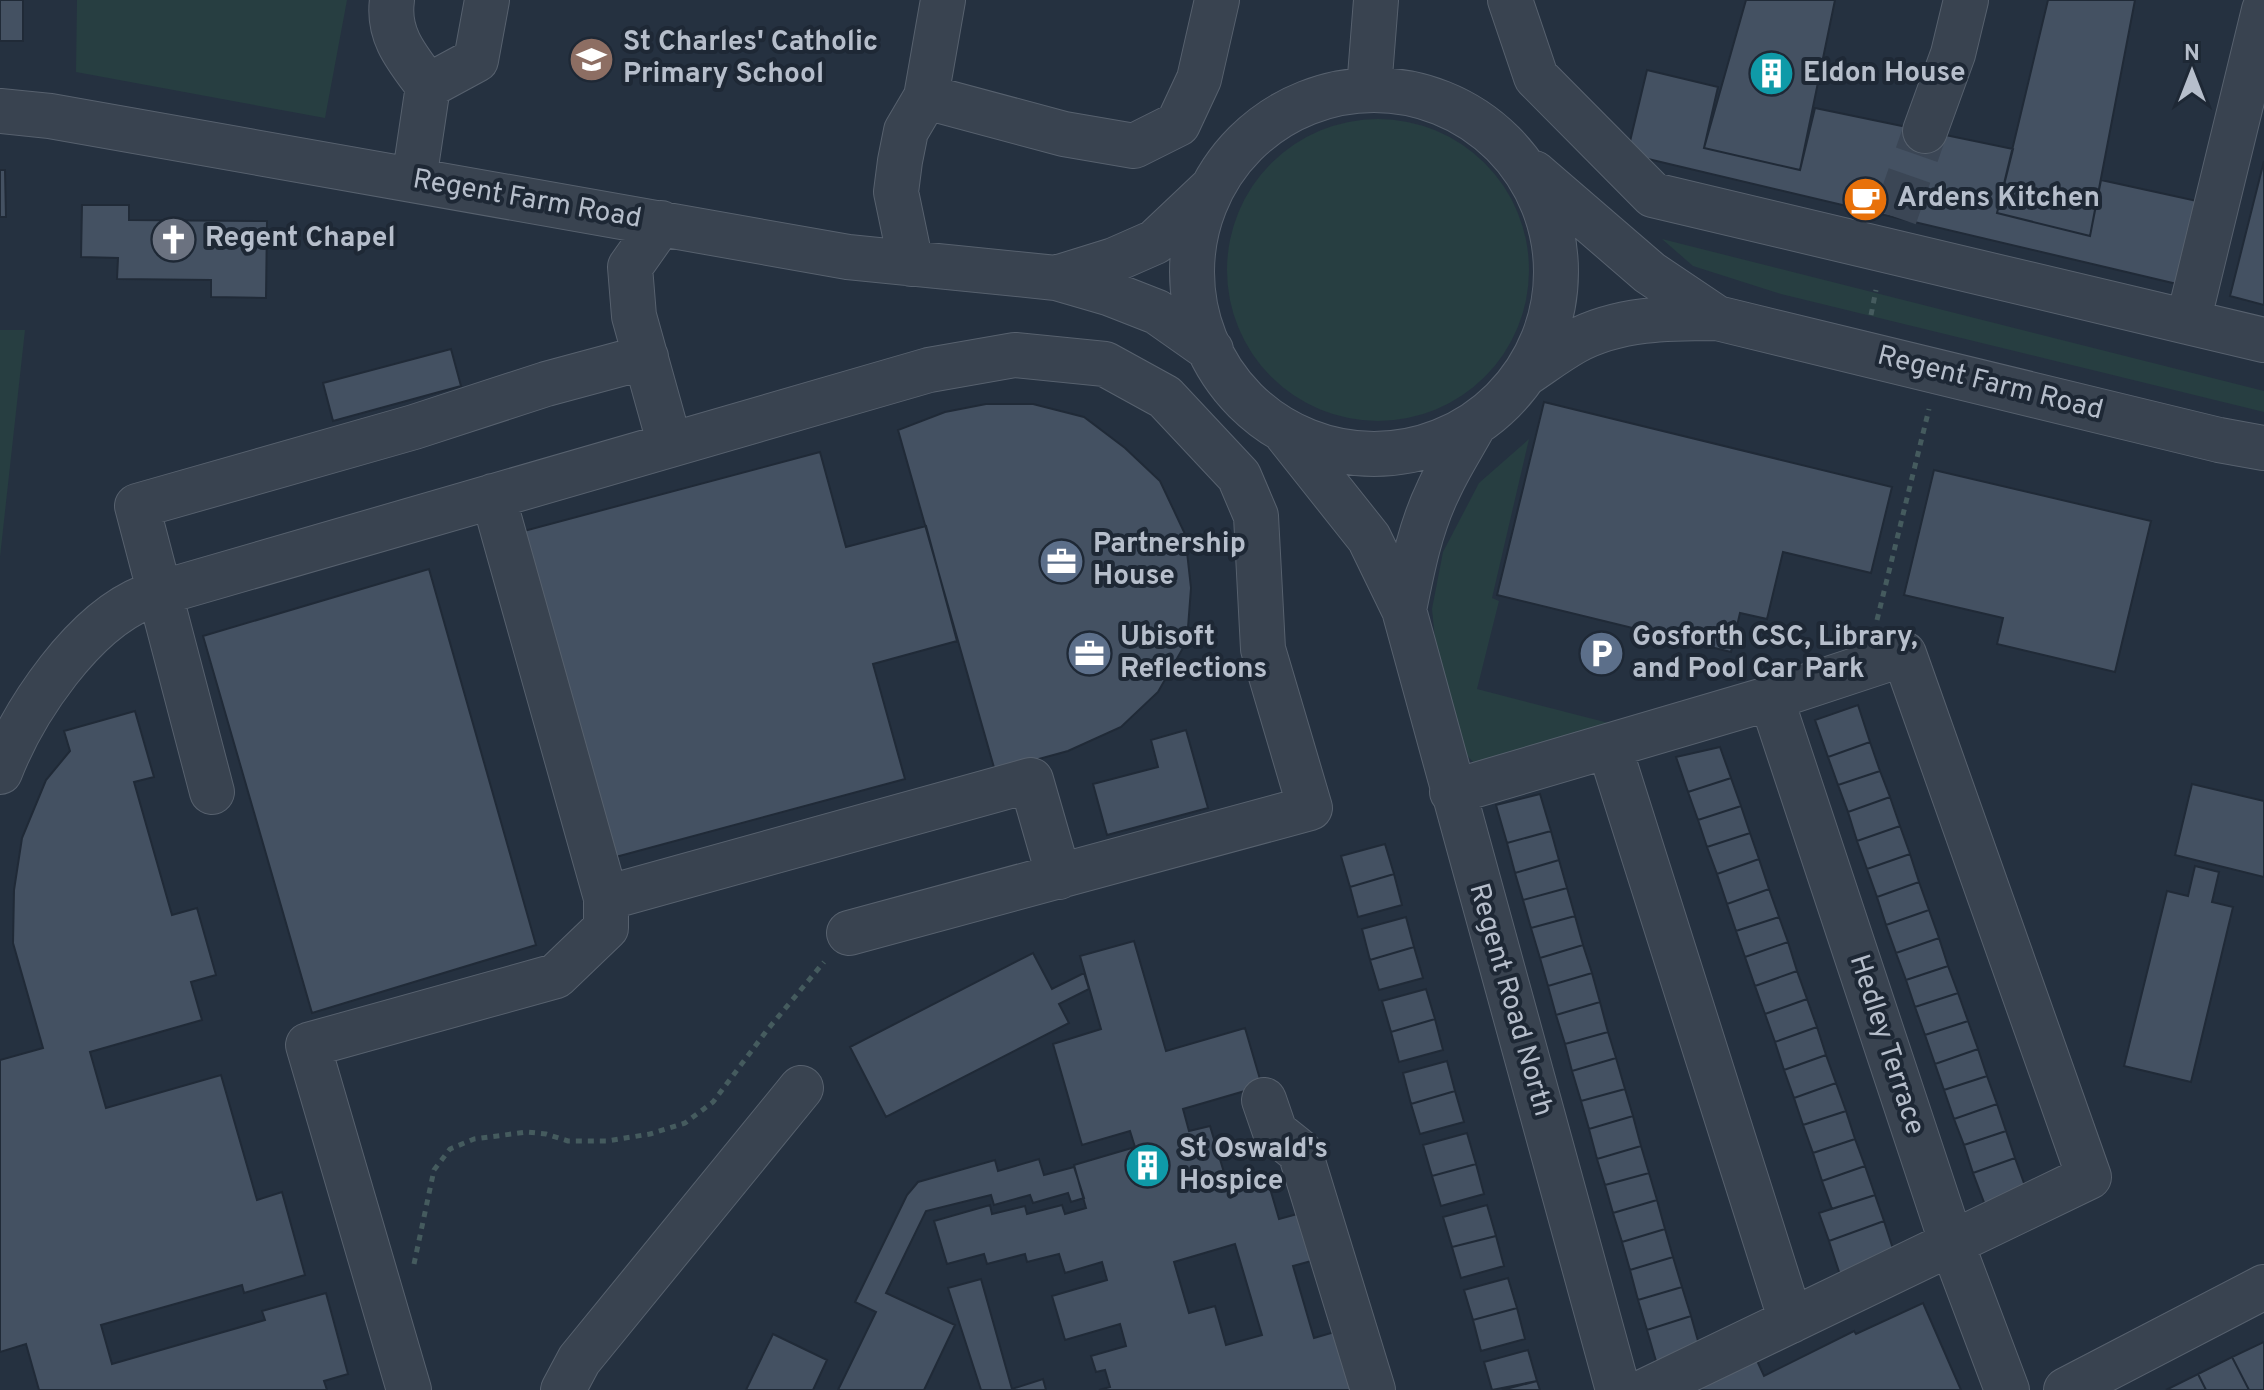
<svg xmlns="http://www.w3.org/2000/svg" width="2264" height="1390" viewBox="0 0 2264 1390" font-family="Overpass,sans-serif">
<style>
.green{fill:#273e41}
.building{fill:#445162;stroke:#202a37;stroke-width:2;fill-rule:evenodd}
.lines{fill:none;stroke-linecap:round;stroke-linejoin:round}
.minor-tunnel{stroke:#3b4655;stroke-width:44;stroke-dasharray:44 22;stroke-linecap:butt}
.minor-casing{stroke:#57616e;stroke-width:46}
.path{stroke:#455b5e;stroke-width:5;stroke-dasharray:6 6;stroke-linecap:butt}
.minor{stroke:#394350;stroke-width:44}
.labels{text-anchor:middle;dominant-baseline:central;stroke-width:8;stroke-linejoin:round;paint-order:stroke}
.poi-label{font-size:28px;font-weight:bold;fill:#b6becb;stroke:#1e2835;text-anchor:start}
.street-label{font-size:28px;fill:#b6becb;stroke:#1e2835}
</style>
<rect width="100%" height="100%" fill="#253140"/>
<path class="green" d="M77,0h270l-22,118 -249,-46z
M1227 270a151 151 0 1 1 302 0a151 151 0 1 1-302 0Z
M1662,239l602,152v21l-483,-118 -88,-28z
M0,330h25l-25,227z
M1529,439l-37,159 7,3 -22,88 151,39 -154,35 -13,-14 -22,-70 -7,-70 11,-57 36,-69z"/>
<path class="building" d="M0,0h23v41h-23z
M1746,0h89l-35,170 -96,-22z
M2048,0h87l-45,236 -93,-23z
M1647,70l71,17 -14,61 96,22 15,-62 198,41 -16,64 93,23 11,-56 96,21 -20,83 -550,-130z
M2264,161v144l-34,-9z
M0,170h5l1,47h-6z
M82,205h47v15l138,1 -1,77 -55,-1v-17l-94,-1 1,-21 -37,-1z
M451,349l10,37 -128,35 -10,-38z
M1544,402l348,85 -21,86 -88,-21 -16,67 -27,-6 -9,39 -234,-57z
M986,404h47l51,13 41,31 35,33 25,53 6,54 -4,53 -29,51 -37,35 -53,24 -73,20 -97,-341 47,-18z
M820,452l26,95 80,-21 31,115 -84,23 32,115 -293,79 -88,-327z
M1934,470l217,51 -36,151 -118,-28 6,-26 -99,-23z
M429,569l107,376 -224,68 -109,-377z
M1858,705l12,37 -42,15 -13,-37z
M135,711l19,66 -20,5 38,133 25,-7 19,67 -25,7 11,38 -112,32 16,56 115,-33 36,125 25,-8 23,83 -61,18 -2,-8 -141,40 11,39 153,-44 -3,-9 64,-18 22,81 -24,7 3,9h-288l-13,-46 -26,8v-292l43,-12 -30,-105 1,-53 8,-52 24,-58 24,-29 -6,-20z
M1186,730l22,78 -101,27 -14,-51 65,-17 -7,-27z
M1870,742l10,29 -42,14 -10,-28z
M1720,747l11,31 -43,14 -12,-35z
M1880,771l10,26 -42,15 -10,-27z
M1731,778l10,28 -43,14 -10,-28z
M2192,784l72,17v76l-89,-22z
M1540,794l11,37 -44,12 -11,-38z
M1890,797l10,29 -43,15 -9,-29z
M1741,806l9,27 -43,14 -9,-27z
M1900,826l10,28 -43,15 -10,-28z
M1551,831l8,29 -44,13 -8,-30z
M1750,833l9,26 -42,15 -10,-27z
M1385,844l9,30 -44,13 -9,-31z
M1910,854l9,28 -42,15 -10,-28z
M1759,859l10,30 -42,15 -10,-30z
M1559,860l8,28 -44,12 -8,-27z
M2195,866l24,6 -7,30 21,5 -42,175 -67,-16 43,-175 21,5z
M1394,874l8,31 -44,12 -8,-30z
M1919,882l10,28 -43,15 -9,-28z
M1567,888l8,28 -44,12 -8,-28z
M1769,889l10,28 -43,14 -9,-27z
M1929,910l10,28 -43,15 -10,-28z
M1575,916l8,29 -43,13 -9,-30z
M1406,917l8,30 -44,13 -8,-31z
M1779,917l9,25 -43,15 -9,-26z
M1939,938l9,28 -42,14 -10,-27z
M1134,941l32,110 79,-23 17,58 -79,23 6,22 21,-5 19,63 38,-11 12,41 22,-6 14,47 -22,6 21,72 24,-7 17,59h-256l11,-3 -5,-17 -9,2 -5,-16 35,-10 -6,-22 -55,16 -13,-44 55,-16 -5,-18 -37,11 -6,-19 -32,8 -2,-8 -38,10 -3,-10 -37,10 -13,-43 56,-16 2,9 33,-8 2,8 35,-9 3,9 21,-6 -12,-43 61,-18 -5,-16 -48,14 -29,-101 48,-15 -21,-73zM1235,1244l27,91 -36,10 -11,-39 -26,7 -15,-51z
M1788,942l9,29 -42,15 -10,-29z
M1583,945l9,28 -44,13 -8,-28z
M1414,947l9,31 -44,12 -9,-30z
M1033,953l19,36 32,-16 5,16 -30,15 10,19 -183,94 -36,-70z
M1948,966l10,27 -43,14 -9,-27z
M1797,971l10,28 -42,15 -10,-28z
M1592,973l8,29 -44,13 -8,-29z
M1426,989l9,30 -44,13 -9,-31z
M1958,993l10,28 -43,14 -10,-28z
M1807,999l10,28 -42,15 -10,-28z
M1600,1002l8,30 -43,12 -9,-29z
M1435,1019l8,31 -44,12 -8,-30z
M1968,1021l10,28 -43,15 -10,-29z
M1817,1027l9,28 -42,15 -9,-28z
M1608,1032l8,26 -44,13 -7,-27z
M1978,1049l9,27 -43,14 -9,-26z
M1826,1055l10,28 -42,15 -10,-28z
M1616,1058l9,31 -44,12 -9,-30z
M1447,1061l8,30 -44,13 -8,-31z
M1987,1076l10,28 -43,15 -10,-29z
M1836,1083l10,28 -43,14 -9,-27z
M1625,1089l8,27 -44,13 -8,-28z
M1455,1091l9,31 -44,12 -9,-30z
M1997,1104l9,27 -42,14 -10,-26z
M1846,1111l9,28 -42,14 -10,-28z
M1633,1116l8,30 -44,13 -8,-30z
M2006,1131l9,27 -42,15 -9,-28z
M1467,1133l9,31 -44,12 -9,-31z
M1855,1139l10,27 -43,15 -9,-28z
M1641,1146l8,27 -44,12 -8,-26z
M2015,1158l10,28 -40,19 -12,-32z
M1039,1159l5,16 30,-8 10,31 -13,4 -3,-9 -35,10 -3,-8 -36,10 -3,-10 -65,16 -40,82 69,32 -31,65h-86l38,-78 -21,-10 52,-107 11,-13 77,-22 3,11z
M1476,1164l8,30 -43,12 -9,-30z
M1865,1166l10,29 -43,14 -10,-28z
M1649,1173l8,27 -44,13 -8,-28z
M1875,1195l9,26 -55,20 -10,-28z
M1657,1200l8,29 -43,13 -9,-29z
M1487,1205l9,31 -44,11 -9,-30z
M1884,1221l10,31 -53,26 -12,-37z
M1665,1229l8,28 -43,13 -8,-28z
M1496,1236l8,30 -43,12 -9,-31z
M1673,1257l9,30 -44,13 -8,-30z
M1508,1278l9,30 -44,12 -9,-30z
M981,1279l31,110 31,-10 3,11h-65l-33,-102z
M1682,1287l9,29 -44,14 -9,-30z
M1923,1303l38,87h-284l77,-36 10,22 90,-45 2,3z
M1517,1308l8,31 -44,12 -8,-31z
M1691,1316l9,32 -42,20 -11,-38z
M773,1334l54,26 -14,30h-67z
M2264,1342v48h-15l-17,-33z
M1528,1350l9,31 -45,9 -8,-28z
M2232,1357l17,33h-43l-8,-16z
M2198,1374l8,16h-40z
M1537,1381l3,9h-38z"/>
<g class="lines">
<path class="minor-tunnel" d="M1895,217l30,-86"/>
<defs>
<path id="minor" d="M392,0c-5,36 16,59 36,86
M1510,0l26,77 117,118 535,127 76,-312
M1369,89l7,-89
M1192 272a182 182 0 1 1 364 0a182 182 0 1 1-364 0Z
M926,97l138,37 70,12 44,-22 21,-45 18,-79
M0,111l50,5 798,141 208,21 55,16 46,18 54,38
M1925,131l28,-77 13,-54
M1534,173l116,100 67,45
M414,180l14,-94 48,-26 11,-60
M661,223l-31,44 4,49 36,129
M911,264l-15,-72 4,-31 6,-30 20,-34 17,-97
M1056,278l58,-18 41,-18 55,-52
M2188,322l76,18
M1527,373c15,-10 31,-22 47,-31 44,-24 95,-24 143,-24l502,122 45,8
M1284,431l85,107 35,72 214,780
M1404,610c8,-40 16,-82 34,-119 10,-23 24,-44 36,-66
M1771,698l181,546 55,146
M1609,746l182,575
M0,772c24,-62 83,-150 146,-175l783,-227 86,-15 90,9 60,33 74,79 17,40 7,133 47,159 -461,125
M212,792l-75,-286 277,-79 132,-43 100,-27
M1452,792l319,-94 133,-44 185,523 -442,213
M606,898l425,-118 28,97
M1264,1100l11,32 25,20 73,238
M409,1390l-101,-345 248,-69 50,-48v-30l-113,-402
M563,1390l16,-30 222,-272
M2066,1390l198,-103"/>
</defs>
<use href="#minor" class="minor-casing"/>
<path class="path" d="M1871,315l5,-25
M1877,620l52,-211
M414,1264l20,-94 16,-21 24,-10 53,-7 19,2 22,7h39l43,-7 35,-11 28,-21 55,-73 56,-67"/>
<use href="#minor" class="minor"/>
</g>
<defs>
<symbol id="school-disc" viewBox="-11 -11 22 22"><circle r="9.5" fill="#8d6e63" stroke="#1e2835"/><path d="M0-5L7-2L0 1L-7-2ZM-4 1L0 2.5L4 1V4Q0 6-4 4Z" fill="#fff"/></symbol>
<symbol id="building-disc" viewBox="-11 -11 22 22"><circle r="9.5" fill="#0f9aa8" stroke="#1e2835"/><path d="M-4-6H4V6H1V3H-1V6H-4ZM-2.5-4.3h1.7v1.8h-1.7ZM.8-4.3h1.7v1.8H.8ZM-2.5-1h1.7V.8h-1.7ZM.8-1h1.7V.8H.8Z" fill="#fff"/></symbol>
<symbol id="cafe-disc" viewBox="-11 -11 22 22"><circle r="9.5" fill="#e8710a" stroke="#1e2835"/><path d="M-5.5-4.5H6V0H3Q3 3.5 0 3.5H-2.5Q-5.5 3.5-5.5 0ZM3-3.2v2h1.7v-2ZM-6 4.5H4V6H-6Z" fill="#fff"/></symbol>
<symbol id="church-disc" viewBox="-11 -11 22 22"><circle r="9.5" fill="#6b7280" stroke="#1e2835"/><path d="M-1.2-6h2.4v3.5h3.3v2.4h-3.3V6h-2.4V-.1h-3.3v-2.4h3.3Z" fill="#fff"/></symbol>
<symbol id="office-disc" viewBox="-11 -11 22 22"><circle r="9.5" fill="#5c6f8a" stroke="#1e2835"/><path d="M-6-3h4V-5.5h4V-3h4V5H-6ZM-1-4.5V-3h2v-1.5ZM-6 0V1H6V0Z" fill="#fff"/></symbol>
<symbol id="parking-disc" viewBox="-11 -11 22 22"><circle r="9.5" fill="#5c6f8a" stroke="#1e2835"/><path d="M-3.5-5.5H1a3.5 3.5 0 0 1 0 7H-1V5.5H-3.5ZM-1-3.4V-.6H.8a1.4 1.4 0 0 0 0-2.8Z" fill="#fff"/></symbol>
</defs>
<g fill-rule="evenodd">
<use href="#school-disc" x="566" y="34" width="51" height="51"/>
<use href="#building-disc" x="1746" y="48" width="51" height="51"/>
<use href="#cafe-disc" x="1840" y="174" width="51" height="51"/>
<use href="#church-disc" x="148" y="214" width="51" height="51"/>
<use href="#office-disc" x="1036" y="536" width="51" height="51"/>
<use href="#office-disc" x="1064" y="628" width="51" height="51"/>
<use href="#parking-disc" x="1576" y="628" width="51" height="51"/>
<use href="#building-disc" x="1122" y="1140" width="51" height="51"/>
</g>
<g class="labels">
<g class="poi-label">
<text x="623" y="43">St Charles' Catholic<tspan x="623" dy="32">Primary School</tspan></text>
<text x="1803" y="74">Eldon House</text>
<text x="1897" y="199">Ardens Kitchen</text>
<text x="205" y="239">Regent Chapel</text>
<text x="1093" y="545">Partnership<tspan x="1093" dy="32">House</tspan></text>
<text x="1120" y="638">Ubisoft<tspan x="1120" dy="32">Reflections</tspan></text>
<text x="1632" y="638">Gosforth CSC, Library,<tspan x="1632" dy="32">and Pool Car Park</tspan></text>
<text x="1179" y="1150">St Oswald's<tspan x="1179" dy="32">Hospice</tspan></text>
</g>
<g class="street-label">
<text transform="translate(527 200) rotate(10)">Regent Farm Road</text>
<text transform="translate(1990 384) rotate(14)">Regent Farm Road</text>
<text transform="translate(1510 1000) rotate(74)">Regent Road North</text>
<text transform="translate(1886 1045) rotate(72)">Hedley Terrace</text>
</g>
</g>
<g transform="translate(2192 72)" stroke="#1e2835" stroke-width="6" paint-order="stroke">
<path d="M0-6L14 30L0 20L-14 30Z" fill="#b6becb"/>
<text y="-12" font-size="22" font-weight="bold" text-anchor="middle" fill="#b6becb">N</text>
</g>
</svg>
